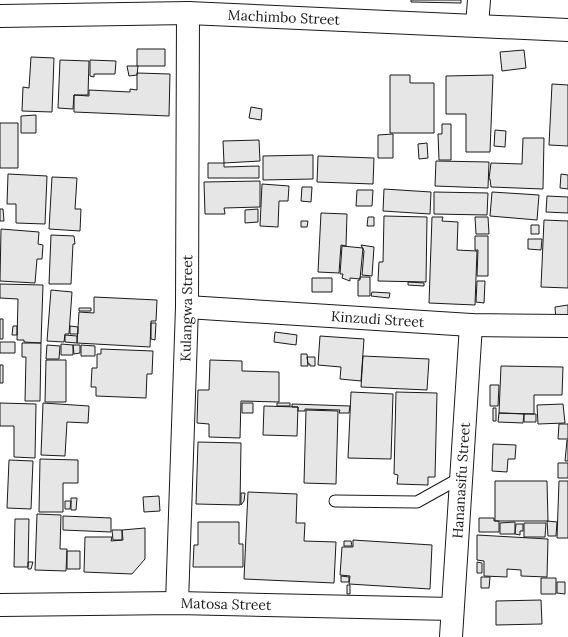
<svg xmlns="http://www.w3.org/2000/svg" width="568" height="637" viewBox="0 0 568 637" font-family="Lora,serif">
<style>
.building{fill:#e6e6e6;stroke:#1a1a1a}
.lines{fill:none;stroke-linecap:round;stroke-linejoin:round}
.lane-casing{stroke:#1a1a1a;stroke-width:13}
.street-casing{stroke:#1a1a1a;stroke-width:24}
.lane{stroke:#fff;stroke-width:11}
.street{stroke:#fff;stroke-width:22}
.labels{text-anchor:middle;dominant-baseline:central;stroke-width:3;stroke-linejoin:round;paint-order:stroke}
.street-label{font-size:14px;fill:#1a1a1a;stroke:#fff}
</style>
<rect width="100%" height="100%" fill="#fff"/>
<path class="building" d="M411,0h50v3l-50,-1z
M137,49h28v17h-28z
M524,50l2,18 -24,3 -2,-19z
M31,57l23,1 -2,54 -30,-1 1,-24 6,1z
M60,60l29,1 -1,34h-14l-1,14 -15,-1z
M90,60l26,1 -1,13h-21v3l-4,-1z
M127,66h11l-1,9 -8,1z
M137,73l33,1 -1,42 -95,-4v-17l15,1v-6l41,2v-3l7,1z
M390,75h20v8h24v50h-44z
M493,75l-3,77h-24v-38h-20v-38z
M552,84l16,1v61l-19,-1z
M251,107l11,2 -1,11 -12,-2z
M36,115v18h-15v-17z
M0,123h18v45h-18z
M442,124h9v36h-12l-1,-26h4z
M495,130l11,1 -1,16 -11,-1z
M393,134v24h-15v-23z
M523,138h21l-1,51 -52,-2 -1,-8h-1l2,-16 31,1z
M259,140l1,21 -36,2 -1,-22z
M427,143l1,15 -9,1 -1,-15z
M313,155v24l-50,1v-24z
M318,156l56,2 -1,26 -56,-2z
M436,161l53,1 -1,26 -53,-2z
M208,163h16v4l35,-1v12h-51z
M8,174l39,2 -2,48 -29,-1v-19h-9z
M561,174l7,1v14l-8,-1z
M52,177l25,1 -2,31h6l-1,22 -31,-2z
M260,181v26l-36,1 1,6h-20l-1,-32z
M262,184l27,2 -1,15h-9l-1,26 -18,-1z
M302,187h10l-1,15 -10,-1z
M384,189l47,3 -1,22 -47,-3z
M357,190h16l-1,16h-16z
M434,192l54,1 -1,22 -53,-1z
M492,192l47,3 -2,25 -47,-4z
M547,196l21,1v16l-22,-1z
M0,209h3l1,12h-4z
M258,209v13l-13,1v-13z
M321,213l26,1 -1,32 -5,-1 -2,28 -21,-1z
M384,216l43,1 -1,65 -48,-1 1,-19h4z
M368,217h6v9h-7z
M432,217h11l-1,4 16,1 -1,28 20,1 -2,54 -46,-2z
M475,217h13l1,17h-13z
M544,220l24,1v67l-27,-1z
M301,221h7l-1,6h-6z
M531,225h8v9h-8z
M1,229l38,3 -1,12 5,1 -1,14h-5l-2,24 -35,-2z
M51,235l23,1 1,8h-2l-2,40h-22z
M475,236h13v40h-11l1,-26h-3z
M528,239h14l-1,11 -13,-1z
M361,245l13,2 -2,29 -10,-1 2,-24z
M342,246l21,2 -3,31 -10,-1v3l-8,-3 1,-4h-3z
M360,277h10v19h-12v-16h2z
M312,278h20v14h-20z
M477,281h8l-1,22 -8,-1z
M408,282l16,1v3l-16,-1z
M0,284l43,1 -2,58 -17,-1v-2h-7l1,-41 -18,-1z
M51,290l21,2 -3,42h-4l-1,8 -17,-1z
M372,292l18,1 -1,5 -18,-2z
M94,297l63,3 -1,21h-5l-1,26 -73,-4 2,-31 15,1z
M568,305v16l-12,1 -1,-15z
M79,308h12v3h-12z
M0,319h3v20h-3z
M151,323h5l-1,17 -4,-1z
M13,326h4v9h-5z
M70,326l8,1v7h-8z
M275,332l22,3 -1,10 -22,-3z
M65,335l12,1v7l-12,-1z
M320,336l44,3 -3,42 -21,-2 1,-12 -23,-2z
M0,342h15v11h-15z
M22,343h19l-1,58h-15l1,-44h-4z
M61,344l12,1v10h-12z
M47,345l13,1 -1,13h-13z
M73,345h7v8l-6,1z
M81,345l14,1v10h-14z
M101,349l52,2 -1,23h-5l-1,24 -50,-2v-9h-5l1,-19h5v-14h4z
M301,354h6l1,12h-7z
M363,356l66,3 -2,31 -66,-3z
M307,357h8v9h-5v-2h-2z
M46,360h20v42h-21z
M210,360l32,1v10l37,1v30l-38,-1 -1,37 -31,-1v-13l-12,-1 1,-33h11z
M0,365h3v18h-3z
M501,366l62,1 -1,28h-28v19l-35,-1z
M490,385h9l-1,21h-8z
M351,392l42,2 -2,65 -43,-1z
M396,392l41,1 -2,84h-7v8l-31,-1 1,-9 -4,-1z
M0,403l36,1 -1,54 -21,-1v-31h-14z
M43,403l46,3 -1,17 -21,-1 -2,34 -24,-1z
M242,403h11v10h-11z
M277,403h13v3h-13z
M292,404l58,2 -1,7h-10l1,-3 -35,-1v2h-7v-4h-6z
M563,404l2,19 -27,1 -1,-19z
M264,406l34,1 -1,29 -34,-1z
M493,408h3v13h-3z
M306,410l32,1 -2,73 -32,-1z
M499,413l25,1 -1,9 -25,-1z
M524,414h12v8h-12z
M559,424h9v15h-10z
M567,440h1v21h-3z
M198,442l43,1 -1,62 -44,-1z
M493,444l23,1 -1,14h-7l-1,13 -15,-1z
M40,459l38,1v23h-15v29h-24z
M9,460l24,1 -2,48 -24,-1z
M558,463h10v15h-10z
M495,481h52l1,40h-53z
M559,481h9v57h-11z
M248,492l49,2 -1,29h9l-1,18 32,1 -2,41 -90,-4z
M241,493h4l-1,8 -3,4z
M159,496l1,15 -16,1 -1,-15z
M71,498h6l-1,12h-5z
M65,501h6l-1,8h-5z
M37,514l24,1 -1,34h7l-1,22 -31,-1z
M63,516l48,2v14l-48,-2z
M479,518h15v3h5v11h-20z
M15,519h14l-1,48h-14z
M547,521l10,1 -1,14h-8z
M198,522h41v22h4v23h-50l1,-22h4z
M515,522v12h-15v-11z
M524,523h22l-1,14h-21z
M516,524h7v7h-3v4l-5,-1z
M145,528v31l-13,15 -48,-2 1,-35h27l-1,4 12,-1 -1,-10z
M112,530h10v10h-9z
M477,535l71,4 -1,38 -26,-1v-6l-14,-1v8l-23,-1v-15l-7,-1z
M353,540l79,5 -2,44 -81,-5 1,-8 -10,-1 2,-28h11z
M344,541h7l1,5h-8z
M67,551h13v18h-13z
M28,562h5l-2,7h-3z
M477,562l5,1v10h-5z
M341,576l8,1v5h-8z
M481,577h9l-1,11h-8z
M541,578h15v16h-15z
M557,582h8v12l-8,-1z
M347,585h3v9h-3z
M541,600l1,24 -46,1v-24z"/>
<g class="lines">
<defs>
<path id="lane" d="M335,501l82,1 43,-24"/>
<g id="street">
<path id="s1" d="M0,16l188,-3 380,17"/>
<path d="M477,25l2,-25"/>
<path id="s2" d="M187,307l284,18 97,1"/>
<path id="s3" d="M177,603l10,-296 1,-294"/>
<path id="s4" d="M0,605l177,-2 275,6"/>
<path id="s5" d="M451,637l20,-312"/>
</g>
</defs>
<use href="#lane" class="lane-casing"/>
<use href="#street" class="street-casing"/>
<use href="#lane" class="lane"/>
<use href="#street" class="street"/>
</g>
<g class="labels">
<g class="street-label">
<text stroke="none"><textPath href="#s1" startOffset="284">Machimbo Street</textPath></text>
<text stroke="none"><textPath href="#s3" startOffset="295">Kulangwa Street</textPath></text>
<text stroke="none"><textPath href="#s2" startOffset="191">Kinzudi Street</textPath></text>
<text stroke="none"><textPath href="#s5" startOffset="157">Hananasifu Street</textPath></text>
<text stroke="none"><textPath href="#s4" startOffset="226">Matosa Street</textPath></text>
</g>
</g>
</svg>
